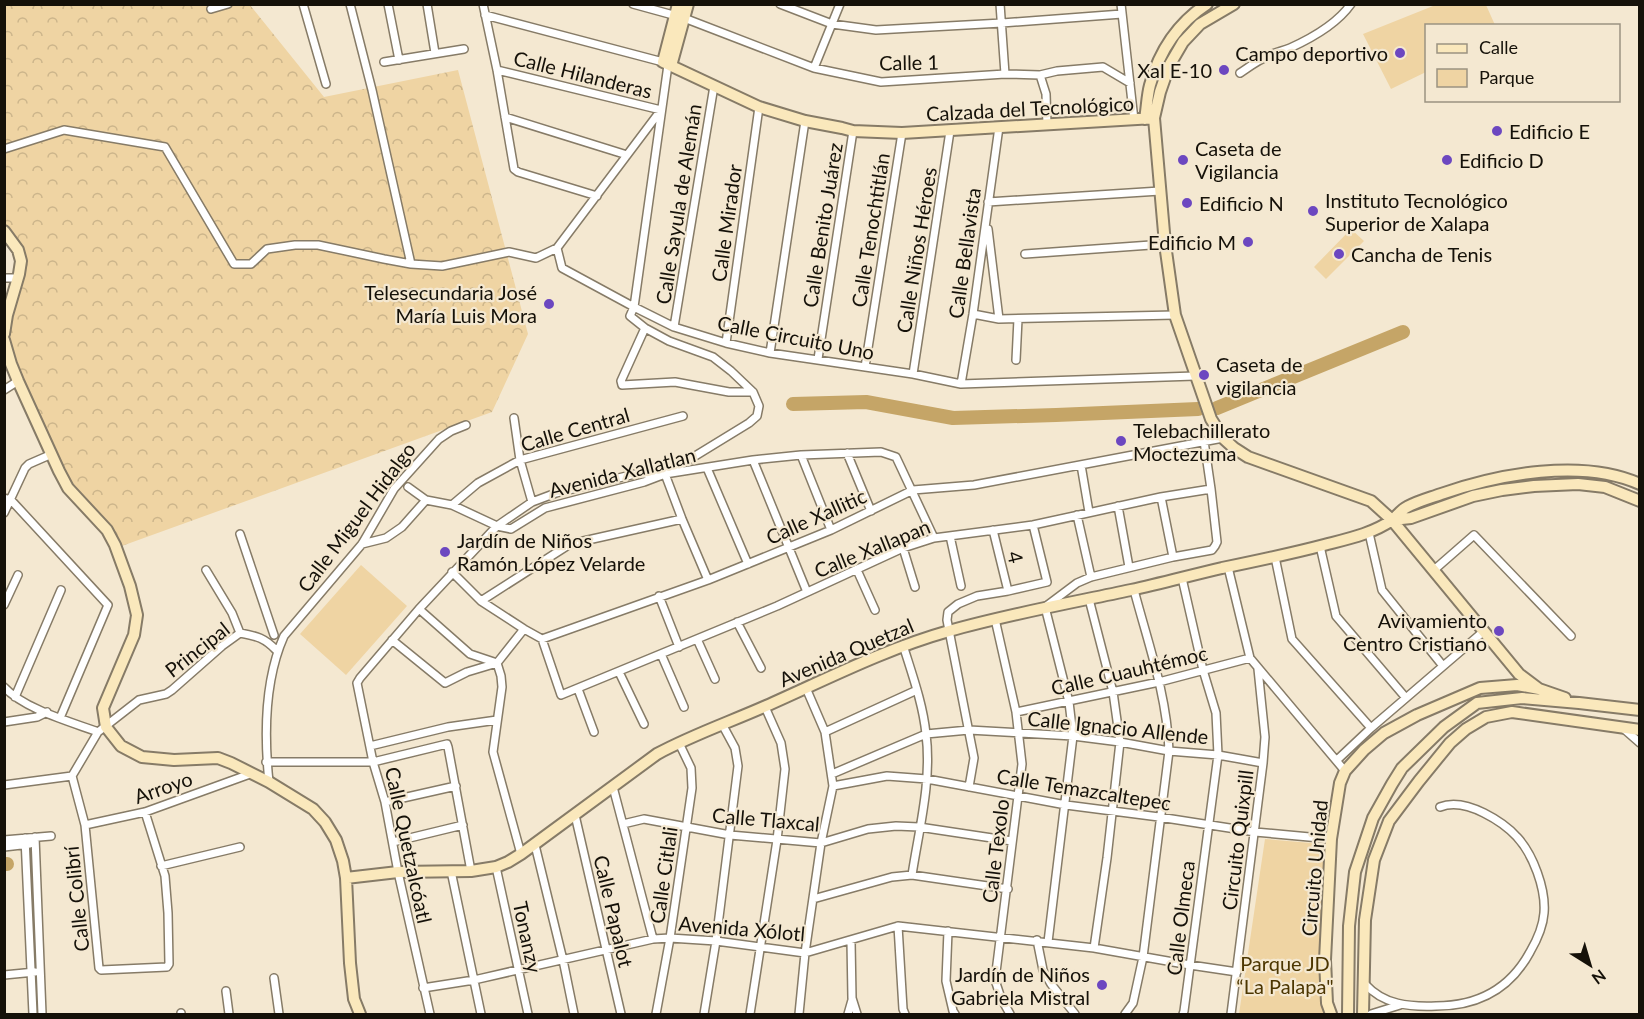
<svg xmlns="http://www.w3.org/2000/svg" width="1644" height="1019" viewBox="0 0 1644 1019" font-family="Lato,sans-serif">
<style>
.green{fill:#efd4a3}
.forest{fill:url(#forest-crowns)}
.lines{fill:none;stroke-linecap:round;stroke-linejoin:round}
.river{stroke:#c5a567;stroke-width:14}
.street-casing{stroke:#867b67;stroke-width:10}
.secondary-casing{stroke:#867b67;stroke-width:14}
.street{stroke:#fff;stroke-width:7}
.secondary{stroke:#fae8bc;stroke-width:10}
.poi-dot{fill:#6c47c0;stroke:#f4e8d1;stroke-width:2}
.labels{text-anchor:middle;dominant-baseline:central;stroke-width:4.5;stroke-linejoin:round;paint-order:stroke}
.poi-label{font-size:20px;fill:#151109;stroke:#f4e8d1;text-anchor:start}
.street-label{font-size:20px;fill:#151109;stroke:#f4e8d1}
.park-label{font-size:20px;fill:#4c3601;stroke:#f4e8d1}
</style>
<defs>
<pattern id="forest-crowns" width="20" height="18" patternUnits="userSpaceOnUse" patternTransform="scale(1.5)"><rect width="20" height="18" fill="#efd4a3"/><path d="M2 6a3 3 0 1 1 6 0M12 15a3 3 0 1 1 6 0" fill="none" stroke="#ccb58b"/></pattern>
</defs>
<rect width="100%" height="100%" fill="#f4e8d1"/>
<path class="green" d="M1438,4l48,1 9,20 -69,1v46l-35,17 -28,-55z
M1351,229l13,12 -38,38 -12,-12z
M361,565l46,41 -61,69 -46,-41z
M1265,839l46,4 5,3 9,15 5,153h-91z"/>
<path class="forest" d="M4,5h246l74,92 134,-27 70,264 -36,78 -373,135 -58,-65 -56,-140 14,-69 -14,-39z"/>
<g class="lines">
<path class="river" d="M793,404l73,-2 87,16 103,-3 142,-6
M1217,408l186,-76
M4,864h3"/>
<defs>
<path id="street" d="M303,4l23,80
M350,4l22,86 39,174
M388,4l11,56
M427,4l8,49
M483,4l14,66 17,99 4,3 79,24
M633,4l51,14 130,50 67,14 124,-8 35,1 17,-4 46,-4 27,16
M780,4l52,20 44,6 126,-7 120,-9
M1000,4l5,70
M1121,4l13,116
M211,9l17,-5
M485,15l178,47
M384,62l80,-13
M668,65l-34,242 -4,9 15,12 24,13 44,16 18,14 22,21 6,14 -2,10 -8,7 -80,49
M814,68l26,-64
M497,70l164,40 -104,138 5,20 72,39 40,20 52,16 44,10 143,21 48,10 234,-8
M1240,73c9,-6 18,-13 28,-17 7,-4 15,-5 22,-8 22,-10 47,-24 61,-44
M1040,75l6,19 1,31
M505,117l122,38
M4,149l60,-19 101,17 69,117h17l16,-15 28,-4h23l66,14 27,5 31,2 67,-14 27,6 21,-10
M988,202l172,-11
M988,229l11,90
M1025,254l140,-10
M4,278h9l4,3
M973,314l26,5 176,-4
M674,327l40,-241
M645,328l-24,53 1,4 53,-3 54,10h24
M726,343l33,-236
M770,353l35,-232
M818,359l35,-228
M1016,360l2,-41
M865,367l37,-234
M913,374l37,-243
M961,384l12,-70 26,-187
M4,390l14,-9
M514,418l6,42 12,42
M847,453l24,58
M801,455l30,75
M753,460l54,132
M1081,465l8,47
M707,468l41,96
M665,474l17,45 26,61
M408,487l18,13
M1161,497l12,60
M4,498l7,2 97,105 -48,113
M452,505l26,-22 42,-23 163,-44
M1118,506l11,61
M4,513l21,-45 4,-4 23,-10
M1077,515l14,62
M993,530l15,61
M1369,533l13,57 61,76
M240,534l34,101
M950,536l11,50
M362,544l24,-6 16,-11 24,-27 26,5 45,21 35,-24 24,-9 79,-19h23
M1320,546l16,70 70,82
M903,548l12,39
M1275,557l17,82 79,89
M1228,567l22,91 95,113
M206,570l26,43 8,20
M857,570l18,40
M1434,570l40,-35 97,101
M452,572l29,29 43,28 18,10 166,-59 123,-50 82,-40 61,-5 249,-47
M1182,578l21,92 13,43 2,42 -34,256 -1,3
M659,596l20,51
M1089,599l24,93 7,50 -13,116 -13,90
M481,601l89,-57 112,-25
M4,605l14,-30
M419,609l51,45 27,9
M995,619l21,93 6,52 -27,216 6,18 9,16
M737,622l24,46
M542,639l19,56 216,-89 126,-58 31,-10 99,-13 128,-28 50,-8
M697,639l18,40
M392,640l53,43 22,-11 30,-9
M903,645c9,29 20,59 23,89 6,47 -7,95 -14,141
M661,654l23,53
M497,663l4,13 1,11 -9,65 28,102
M497,663l27,-34
M619,672l25,52
M4,687c20,22 67,35 94,45
M578,689l16,43
M15,697l46,-107
M1016,712l143,-30 91,-24
M4,722l33,-5 10,-5
M1624,729l16,14
M825,732l92,-42
M370,746l78,-19 49,-7
M1337,760l34,-32 113,-97
M266,762h107l74,-18 1,3 23,124
M832,774l94,-40 43,-4 104,6 47,6 49,9 49,4 45,8
M269,782c-5,-48 -5,-101 15,-146l78,-92 32,-55 45,-50 12,-8 15,-6
M4,785l68,-9
M833,786l54,-10 40,3 139,26 93,12 96,15 76,7
M613,787l40,152
M969,787l5,-29 -27,-138 1,-8 10,-8 19,-8 31,-5 39,-9 -14,-57
M385,802l71,-16
M145,812l20,64 3,37 1,51 -2,3 -66,3 -2,-2 -14,-143 -13,-49 26,-44 41,-32 27,-6 6,-4 50,-44 18,-13c17,3 25,5 37,18
M575,815l46,199
M623,824l21,-5 86,16 91,8 47,-14 28,-3 23,1 93,14
M85,825l60,-13 105,-38
M35,837l7,177
M25,838l8,176
M4,840l47,-4
M393,842l70,-17
M535,845l28,115 11,54
M4,847l26,-3
M161,866l79,-19
M496,867l32,147
M451,871l30,143
M813,899l79,-22 20,-2 96,14
M898,926l5,83 2,5
M948,931l-2,50 7,30 2,3
M1037,940l6,30 8,14 24,30
M851,941l1,57 5,16
M1048,942l25,-206 -4,-34 -24,-95 32,-24 14,-6 82,-20 39,-7 3,-4 2,-4 -6,-53 -7,-48
M4,975l31,-3
M274,978l5,36
M1365,984c19,21 44,23 71,22 42,0 74,-17 94,-54 7,-12 13,-25 14,-39 2,-24 -11,-59 -27,-76 -9,-10 -21,-18 -33,-24 -14,-7 -29,-12 -44,-6
M423,988l51,-8 179,-41 17,-1 46,3 89,12 93,-27 196,22 96,17 47,7
M226,991l3,23
M181,1013v1
M430,1014l-32,-142 -13,-70 -12,-40 -16,-79 3,-5 59,-69 78,-83 14,3 34,-21 99,-26 21,-8 88,-14 48,-5 80,-3 15,5 38,81
M656,1014l14,-76 22,-150 -1,-20 -12,-25
M704,1014l12,-73 22,-175 -3,-18 -13,-24
M750,1014l27,-174 8,-71 -4,-26 -16,-36
M799,1014l6,-61 16,-110 12,-57 -8,-54 -19,-44
M848,1014l4,-14
M1125,1014l8,-11 10,-46 26,-206c-2,-56 -21,-108 -35,-161
M1231,1014l32,-251 2,-26 -7,-68
M1371,1014l29,-9"/>
<path id="secondary" d="M678,4l-15,58 96,45 46,14 37,7 11,3 49,2 252,-15
M1234,4l-34,20 -17,18 -14,24 -9,26 -6,26 11,126 10,71 36,104 12,19 11,10 14,9 123,44 21,19 127,154 20,15
M671,66l17,-62
M1145,119c2,-11 2,-23 5,-34 9,-33 28,-62 57,-81
M4,231l14,19 3,11 -2,13 -12,41 -3,19
M4,340l7,24 7,17 41,90 9,17 39,42 8,15 15,41 7,29 -3,20 -31,73 3,19 15,19 21,11 32,3 44,-2 13,5 38,19 44,27 12,13 11,18 7,21 3,17 4,85 4,36 6,15
M1392,520l19,-2 62,-22 29,-6 32,-4 44,-2 27,3 35,14
M346,878l52,-6 73,-1 25,-4 12,-5 13,-8 136,-100c35,-19 73,-32 109,-48 61,-27 119,-57 183,-75 60,-17 121,-28 182,-41 31,-7 61,-15 91,-22 34,-7 68,-14 102,-23 23,-6 48,-11 68,-25 5,-4 9,-10 15,-13 11,-6 23,-9 34,-13 58,-20 141,-36 199,-10
M1331,1014l-4,-11 -2,-43 6,-121 9,-56 5,-12 19,-21 20,-17 33,-18 63,-27 37,-3 22,4 26,9
M1348,1014l1,-88 6,-54 18,-54 19,-34 10,-16 42,-41 33,-24 45,-5 57,5 61,7
M1363,1014l2,-94 9,-60 15,-39 30,-40 31,-38 16,-14 20,-12 26,-5 128,18"/>
</defs>
<use href="#street" class="street-casing"/>
<use href="#secondary" class="secondary-casing"/>
<use href="#street" class="street"/>
<use href="#secondary" class="secondary"/>
</g>
<g class="poi-dot">
<circle cx="1400" cy="53" r="6"/>
<circle cx="1224" cy="70" r="6"/>
<circle cx="1497" cy="131" r="6"/>
<circle cx="1183" cy="160" r="6"/>
<circle cx="1447" cy="160" r="6"/>
<circle cx="1187" cy="203" r="6"/>
<circle cx="1313" cy="211" r="6"/>
<circle cx="1248" cy="242" r="6"/>
<circle cx="1339" cy="254" r="6"/>
<circle cx="549" cy="304" r="6"/>
<circle cx="1204" cy="375" r="6"/>
<circle cx="1121" cy="441" r="6"/>
<circle cx="445" cy="552" r="6"/>
<circle cx="1499" cy="631" r="6"/>
<circle cx="1102" cy="985" r="6"/>
</g>
<g class="labels">
<g class="poi-label">
<text x="1388" y="53" text-anchor="end">Campo deportivo</text>
<text x="1212" y="70" text-anchor="end">Xal E-10</text>
<text x="1509" y="131">Edificio E</text>
<text x="1195" y="148">Caseta de<tspan x="1195" dy="23">Vigilancia</tspan></text>
<text x="1459" y="160">Edificio D</text>
<text x="1325" y="200">Instituto Tecnológico<tspan x="1325" dy="23">Superior de Xalapa</tspan></text>
<text x="1199" y="203">Edificio N</text>
<text x="1236" y="242" text-anchor="end">Edificio M</text>
<text x="1351" y="254">Cancha de Tenis</text>
<text x="537" y="292" text-anchor="end">Telesecundaria José<tspan x="537" dy="23">María Luis Mora</tspan></text>
<text x="1216" y="364">Caseta de<tspan x="1216" dy="23">vigilancia</tspan></text>
<text x="1133" y="430">Telebachillerato<tspan x="1133" dy="23">Moctezuma</tspan></text>
<text x="457" y="540">Jardín de Niños<tspan x="457" dy="23">Ramón López Velarde</tspan></text>
<text x="1487" y="620" text-anchor="end">Avivamiento<tspan x="1487" dy="23">Centro Cristiano</tspan></text>
<text x="1090" y="974" text-anchor="end">Jardín de Niños<tspan x="1090" dy="23">Gabriela Mistral</tspan></text>
</g>
<g class="street-label">
<text transform="translate(909 62) rotate(-1)">Calle 1</text>
<text transform="translate(583 74) rotate(14)">Calle Hilanderas</text>
<text transform="translate(1030 108) rotate(-3)">Calzada del Tecnológico</text>
<text transform="translate(678 204) rotate(-81)">Calle Sayula de Alemán</text>
<text transform="translate(726 223) rotate(-82)">Calle Mirador</text>
<text transform="translate(822 225) rotate(-81)">Calle Benito Juárez</text>
<text transform="translate(870 230) rotate(-81)">Calle Tenochtitlán</text>
<text transform="translate(916 250) rotate(-81)">Calle Niños Héroes</text>
<text transform="translate(964 253) rotate(-82)">Calle Bellavista</text>
<text transform="translate(796 337) rotate(11)">Calle Circuito Uno</text>
<text transform="translate(575 429) rotate(-16)">Calle Central</text>
<text transform="translate(622 472) rotate(-14)">Avenida Xallatlan</text>
<text transform="translate(816 516) rotate(-24)">Calle Xallitic</text>
<text transform="translate(356 517) rotate(-53)">Calle Miguel Hidalgo</text>
<text transform="translate(872 548) rotate(-22)">Calle Xallapan</text>
<text transform="translate(1016 557) rotate(76)">4</text>
<text transform="translate(197 649) rotate(-38)">Principal</text>
<text transform="translate(846 652) rotate(-23)">Avenida Quetzal</text>
<text transform="translate(1129 670) rotate(-13)">Calle Cuauhtémoc</text>
<text transform="translate(1118 727) rotate(6)">Calle Ignacio Allende</text>
<text transform="translate(163 787) rotate(-19)">Arroyo</text>
<text transform="translate(1084 789) rotate(9)">Calle Temazcaltepec</text>
<text transform="translate(766 819) rotate(5)">Calle Tlaxcal</text>
<text transform="translate(1237 840) rotate(-83)">Circuito Quixpill</text>
<text transform="translate(409 845) rotate(78)">Calle Quetzalcóatl</text>
<text transform="translate(995 851) rotate(-83)">Calle Texolo</text>
<text transform="translate(1314 868) rotate(-85)">Circuito Unidad</text>
<text transform="translate(663 875) rotate(-82)">Calle Citlali</text>
<text transform="translate(76 899) rotate(-96)">Calle Colibrí</text>
<text transform="translate(614 911) rotate(77)">Calle Papalot</text>
<text transform="translate(1180 918) rotate(-83)">Calle Olmeca</text>
<text transform="translate(742 928) rotate(5)">Avenida Xólotl</text>
<text transform="translate(528 937) rotate(78)">Tonanzy</text>
</g>
<g class="park-label">
<text x="1285" y="963">Parque JD<tspan x="1285" dy="23">“La Palapa"</tspan></text>
</g>
</g>
<rect width="1644" height="1019" fill="none" stroke="#151109" stroke-width="12"/>
<rect x="1425" y="24" width="195" height="78" fill="#f4e8d1" stroke="#9b9281" stroke-width="1.5"/>
<rect x="1437" y="44" width="30" height="9" fill="#fae8bc" stroke="#9b9281" stroke-width="1.5"/>
<text x="1479" y="54" font-size="18" fill="#151109">Calle</text>
<rect x="1437" y="69" width="30" height="18" fill="#efd4a3" stroke="#9b9281" stroke-width="1.5"/>
<text x="1479" y="84" font-size="18" fill="#151109">Parque</text>
<g transform="translate(1590 965) rotate(143)" stroke="#f4e8d1" stroke-width="4.5" paint-order="stroke">
<path d="M0-4.5L10 22L0 15L-10 22Z" fill="#151109"/>
<text y="-9" font-size="16" font-weight="bold" text-anchor="middle" fill="#151109">N</text>
</g>
</svg>
